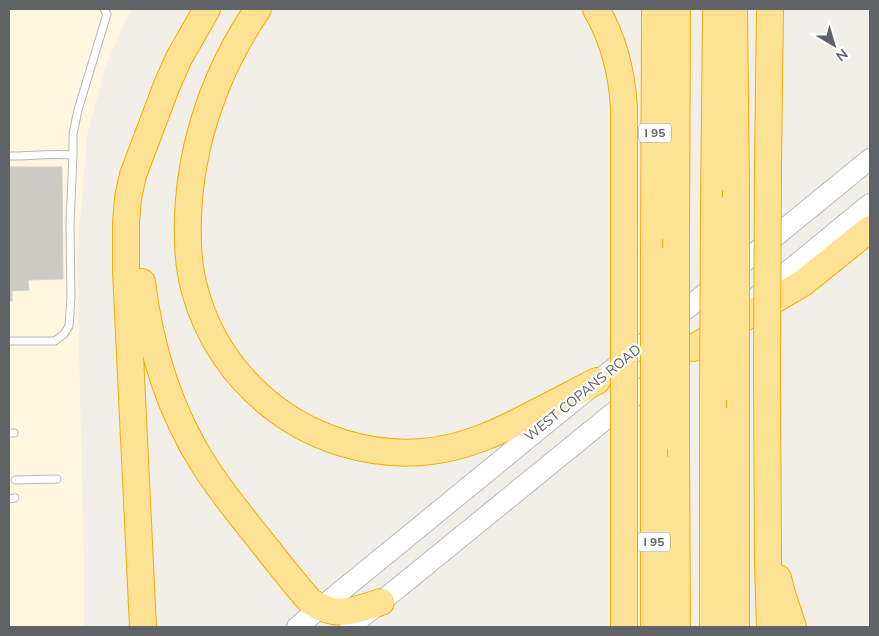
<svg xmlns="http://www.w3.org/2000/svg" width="879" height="636" viewBox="0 0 879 636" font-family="'Nunito Sans',sans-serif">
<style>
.commercial{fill:#fef7e0}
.building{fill:#cccac5;stroke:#d6d1c6}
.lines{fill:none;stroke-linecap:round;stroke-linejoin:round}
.lane-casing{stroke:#b5b8bc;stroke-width:9}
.secondary-casing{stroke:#b6babf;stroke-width:22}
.highway-casing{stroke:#f9ab00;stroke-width:28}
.lane{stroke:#fff;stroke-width:7}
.secondary{stroke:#fff;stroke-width:20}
.highway{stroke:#fde293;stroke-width:26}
.highway-bridge-casing{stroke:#f9ab00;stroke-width:28;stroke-linecap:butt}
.highway-bridge{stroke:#fde293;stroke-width:26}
.labels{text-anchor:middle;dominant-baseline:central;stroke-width:4.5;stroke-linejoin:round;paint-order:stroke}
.shield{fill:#fff;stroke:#8f9295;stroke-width:1}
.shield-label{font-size:12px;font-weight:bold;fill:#5f6368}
.street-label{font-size:14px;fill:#5f6368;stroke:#fff}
</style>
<rect width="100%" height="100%" fill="#f1efe8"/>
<path class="commercial" d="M9,9h123l-4,6 -23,53 -18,68 -10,121 7,313v57h-75z"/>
<path class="building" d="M9,167h53l1,112 -35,1 1,10 -17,1v10h-3z"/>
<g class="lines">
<defs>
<path id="lane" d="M9,156c22,0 42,-3 64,-1v-21l5,-24 29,-96 -3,-5
M9,341h46l9,-7 5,-8 2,-28 -1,-75 3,-68
M9,433h5
M15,480l42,-1
M9,499l6,-1"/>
<path id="secondary" d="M759,295l111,-91
M297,627l573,-468
M350,627l311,-253"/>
<path id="highway" d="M258,9c-42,61 -67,133 -70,207 -1,25 0,51 7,75 13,48 42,89 82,119 40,30 94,46 145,42 42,-3 79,-21 115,-40 20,-10 40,-21 60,-31
M596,9c18,31 26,64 28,99v172
M734,9l2,181
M768,164l2,-155
M714,207l2,-198
M676,239l1,-230
M654,258l1,-249
M142,282c8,65 27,128 62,183 17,27 38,52 57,76 16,20 32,41 49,60 26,18 43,10 71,1
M693,348l110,-65 67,-54
M767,368l1,196 2,63
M676,439l1,188
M624,482v145
M778,578l4,16 11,33
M143,627l-17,-356v-48l2,-25 5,-23 34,-90 12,-27 28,-49
M654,627v-170
M713,627v-219
M736,627v-236"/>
</defs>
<use href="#lane" class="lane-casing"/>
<use href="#secondary" class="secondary-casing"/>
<use href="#highway" class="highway-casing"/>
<use href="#lane" class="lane"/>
<use href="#secondary" class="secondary"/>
<use href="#highway" class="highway"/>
<defs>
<path id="highway-bridge" d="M676,239v200
M624,280v202
M767,368l1,-204
M736,391v-201
M713,408l1,-201
M654,457v-199"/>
</defs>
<use href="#highway-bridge" class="highway-bridge-casing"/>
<use href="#highway-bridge" class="highway-bridge"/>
</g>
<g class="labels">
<g class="shield">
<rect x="639" y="123.5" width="32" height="19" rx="4"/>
<rect x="638" y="532.5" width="32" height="19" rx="4"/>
</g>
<g class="shield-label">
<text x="655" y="133">I 95</text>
<text x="654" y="542">I 95</text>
</g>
<g class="street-label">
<text transform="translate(583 393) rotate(-39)">WEST COPANS ROAD</text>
</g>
</g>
<rect width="879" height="636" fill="none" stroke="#5f6368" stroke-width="20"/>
<g transform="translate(834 45) rotate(142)" stroke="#ffffff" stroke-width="4" paint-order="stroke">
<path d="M0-4L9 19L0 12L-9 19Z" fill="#5f6368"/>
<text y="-8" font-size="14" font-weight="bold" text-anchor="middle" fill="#5f6368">N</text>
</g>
</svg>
